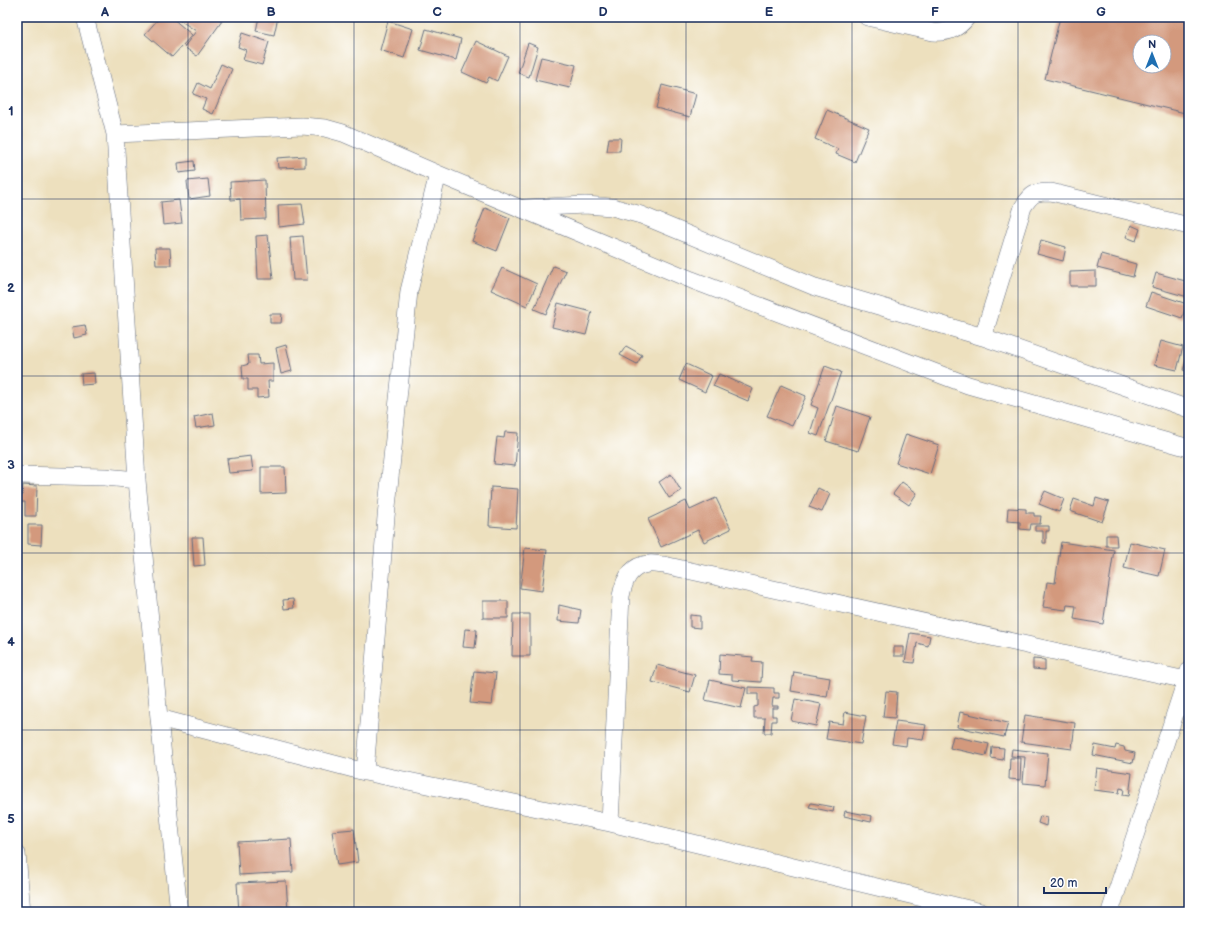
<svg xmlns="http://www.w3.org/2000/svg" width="1206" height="929" viewBox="0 0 1206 929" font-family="'Balsamiq Sans',sans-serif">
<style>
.building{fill:#d3997d;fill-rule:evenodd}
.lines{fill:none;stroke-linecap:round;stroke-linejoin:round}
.minor-casing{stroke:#646d80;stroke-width:18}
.minor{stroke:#fff;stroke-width:17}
.grid{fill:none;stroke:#1b2f5e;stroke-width:1;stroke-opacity:0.55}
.neatline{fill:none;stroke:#1b2f5e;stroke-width:1.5}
.grid-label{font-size:13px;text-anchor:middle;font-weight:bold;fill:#1b2f5e}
</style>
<rect width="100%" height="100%" fill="#fff"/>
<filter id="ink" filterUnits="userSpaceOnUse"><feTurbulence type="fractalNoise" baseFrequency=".025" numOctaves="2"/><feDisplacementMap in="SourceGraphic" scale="8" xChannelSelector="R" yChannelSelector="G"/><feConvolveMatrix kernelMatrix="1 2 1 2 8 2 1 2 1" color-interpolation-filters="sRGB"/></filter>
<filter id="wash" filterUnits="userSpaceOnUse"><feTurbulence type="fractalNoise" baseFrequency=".012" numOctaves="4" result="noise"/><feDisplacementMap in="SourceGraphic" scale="16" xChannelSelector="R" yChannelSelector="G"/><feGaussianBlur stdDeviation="0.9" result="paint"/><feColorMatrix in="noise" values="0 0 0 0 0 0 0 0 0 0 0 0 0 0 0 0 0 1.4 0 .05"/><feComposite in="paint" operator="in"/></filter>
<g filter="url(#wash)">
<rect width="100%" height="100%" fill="#ede0be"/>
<g id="blocks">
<path class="building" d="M160,17h11l21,18 -20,22 -27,-23z
M175,17h41l6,4 -25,35 -13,-9 12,-16z
M259,17h19l-4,18 -18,-4z
M1060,17h129v97l-144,-35zM1140,42h24v24h-24z
M388,21l25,8 -9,29 -24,-8z
M426,29l35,10 -5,21 -36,-10z
M242,33l27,9 -7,23 -19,-5 3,-10 -8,-3z
M476,41l32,15 -11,25 -8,-4 -3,6 -24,-11z
M528,43l10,4 -9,30 -11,-4z
M541,57l35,8 -6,23 -35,-8z
M221,64l11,5 -19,45 -11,-5 4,-10 -13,-5 5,-11 12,6z
M662,85l34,9 -6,23 -34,-9z
M827,110l42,18 -14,34 -19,-8 2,-5 -23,-10z
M609,138h12l-1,13h-13z
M305,156v11l-27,1 -1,-10z
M194,161l1,10 -16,2 -1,-10z
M208,179l2,17 -21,3 -2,-18z
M265,180l1,39 -25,1 -1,-21 -9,1 -1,-18z
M179,200l3,23 -19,2 -2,-23z
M302,204l3,20 -26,3 -1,-22z
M485,208l25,10 -13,33 -25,-10z
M1131,225l9,4 -4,12 -10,-4z
M268,235l5,44h-15l-2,-43z
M303,236l4,44h-14l-3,-43z
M1041,240l25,7 -3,14 -26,-7z
M155,248h15l1,17h-15z
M1101,254l35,10 -3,13 -36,-9z
M553,266l13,5 -20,43 -12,-5z
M502,268l35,16 -10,22 -36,-16z
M1096,271v15h-26v-14z
M1156,273l33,9 -1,15 -36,-10z
M1151,292l36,12 -5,14 -36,-12z
M558,303l34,9 -6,23 -34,-8z
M270,314h12l-1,9h-11z
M85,325l2,10 -13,3 -2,-11z
M1161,341l22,6 -6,23 -23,-5z
M286,345l6,26 -11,3 -5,-26z
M626,346l16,9 -5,9 -17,-9z
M1189,353v19l-6,-2z
M248,355h10l1,9 14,-1v18h-5l1,16 -12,1v-8h-9v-11h-5l-1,-13 7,-2z
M686,364l26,12 -7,16 -26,-12z
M825,366l16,6 -23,64 -8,-3 8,-25 -7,-3z
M94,373l1,11 -13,1 -1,-11z
M719,374l34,15 -5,12 -35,-15z
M781,385l25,11 -14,30 -25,-10z
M837,406l33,11 -12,34 -32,-10z
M213,413l2,12 -19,3 -2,-11z
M505,432l13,1 -3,33 -21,-2 3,-27 7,1z
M906,434l33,11 -9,29 -34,-11z
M251,456l2,15 -24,2 -2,-14z
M261,467h24l1,26 -25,1z
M671,474l10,17 -12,7 -10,-16z
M902,482l15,11 -8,12 -16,-11z
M23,485l14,1 -1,30h-11v-14h-7v-6h4z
M491,487l27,2 -2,39 -27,-2z
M818,488l12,6 -8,18 -13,-5z
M1045,491l19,8 -5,13 -20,-8z
M716,498l15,31 -27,13 -6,-12 -37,17 -13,-28 38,-18 4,9z
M1096,498l13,4 -7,20 -32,-11 4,-12 20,7z
M1008,508l18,1v4h8v3h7l-1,8h-9l-1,6 -10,-1v-7l-13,-1z
M28,525h14l-1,20 -13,-1z
M1035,526h14v5h-3v12h-3v-12h-8z
M1106,535h10l1,11h-11z
M192,537h11l2,28 -11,1z
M1061,542l53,8 -11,74 -29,-5 2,-13 -9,-1 -1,5 -23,-3 4,-25 8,1z
M1130,542l35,8 -6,26 -35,-8z
M525,548l22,2 -5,41 -22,-3z
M293,599l1,9 -10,1 -1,-9z
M483,601h25v17h-25z
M559,605l22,5 -2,13 -21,-2z
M513,614h17v42h-18z
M690,615l10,1v12l-10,-1z
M465,629l12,1 -2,18 -12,-1z
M910,633l20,3 -2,10 -11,-3 -3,20 -9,-1z
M894,647h10v9h-10z
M720,654l33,3 -1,4 10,1 -1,20 -29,-2v-5l-13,-1z
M1033,659l12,1v10l-12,-1z
M657,665l38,10 -5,17 -38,-10z
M474,671l22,2 -4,32 -22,-2z
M794,672l36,6 -3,19 -36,-6z
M710,680l36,8 -5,20 -36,-8z
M748,687l26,1v5h5v5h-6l-1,8h6v2h-6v8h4v5h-4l-1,12h-7l1,-15h-11v-11l4,-1v-12h-10z
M886,691l11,1 -2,26 -12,-1z
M795,699l26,5 -5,22 -25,-5z
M845,712l21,4 -5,28 -35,-5 3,-17 14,2z
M960,712l48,11 -4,14 -47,-10z
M1025,715l50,8 -3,26 -51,-7z
M896,721l30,4 -3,15 -16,-2 -1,8 -14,-2z
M953,736l36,8 -3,12 -36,-8z
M1095,745l20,4 1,-4 8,2 1,4 10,2 -2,10 -40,-8z
M992,747l12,1 -1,12 -12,-2z
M1012,749l36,4 -3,32 -22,-2 2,-26 -14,-1z
M1010,758h11l-1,22 -11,-1z
M1097,768l35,5 -3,23 -6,-1 1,-6 -4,-1 -1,5 -25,-3z
M811,803l23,4 -1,5 -24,-5z
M845,811l27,5 -1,6 -27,-6z
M1040,816l7,1 -1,9 -8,-3z
M354,829l4,33 -21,3 -5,-34z
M291,839l2,33 -54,3 -2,-33z
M286,881l2,29h-8l1,2h-42l-2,-29z"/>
</g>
</g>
<g filter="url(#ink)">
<use href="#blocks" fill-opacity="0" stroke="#646d80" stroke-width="1"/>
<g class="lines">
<defs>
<path id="minor" d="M85,17l30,117 22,346 22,238 206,54 245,51 371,89
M867,17l66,15c15,1 25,-3 34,-15
M115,134l187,-8 23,2 18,5 95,41
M525,208l60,-3 27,2 29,8 174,72 168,50 206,72
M983,337l40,-130c9,-14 12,-15 28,-15l138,34
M17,475l88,2 32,3
M159,718l20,194
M365,772l21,-255 23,-226 29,-117 254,106 276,105 221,63
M610,823l11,-227c3,-16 9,-30 27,-32 5,-1 11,1 16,1l522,115
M17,854l5,58
M1110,912l79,-241"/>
</defs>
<use href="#minor" class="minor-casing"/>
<use href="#minor" class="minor"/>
</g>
</g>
<path class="grid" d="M188,17v895M354,17v895M520,17v895M686,17v895M852,17v895M1018,17v895M17,199h1172M17,376h1172M17,553h1172M17,730h1172"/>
<rect width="1206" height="929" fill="none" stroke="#fff" stroke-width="44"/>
<g transform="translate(1152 54)"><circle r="19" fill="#ffffff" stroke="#a4acbf"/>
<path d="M0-3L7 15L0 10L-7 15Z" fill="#1f6fb2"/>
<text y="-6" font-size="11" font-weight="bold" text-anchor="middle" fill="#1b2f5e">N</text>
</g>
<path d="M1044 887v6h62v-6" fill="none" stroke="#1b2f5e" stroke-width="2"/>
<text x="1050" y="887" font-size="12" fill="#1b2f5e" stroke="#ffffff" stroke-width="3" paint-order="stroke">20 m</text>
<rect x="22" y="22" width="1162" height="885" class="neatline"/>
<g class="grid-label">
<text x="105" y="16">A</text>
<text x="271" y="16">B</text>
<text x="437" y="16">C</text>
<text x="603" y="16">D</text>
<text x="769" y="16">E</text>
<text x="935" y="16">F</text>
<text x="1101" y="16">G</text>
<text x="11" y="115">1</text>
<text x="11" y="292">2</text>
<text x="11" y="469">3</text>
<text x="11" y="646">4</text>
<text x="11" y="823">5</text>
</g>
</svg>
